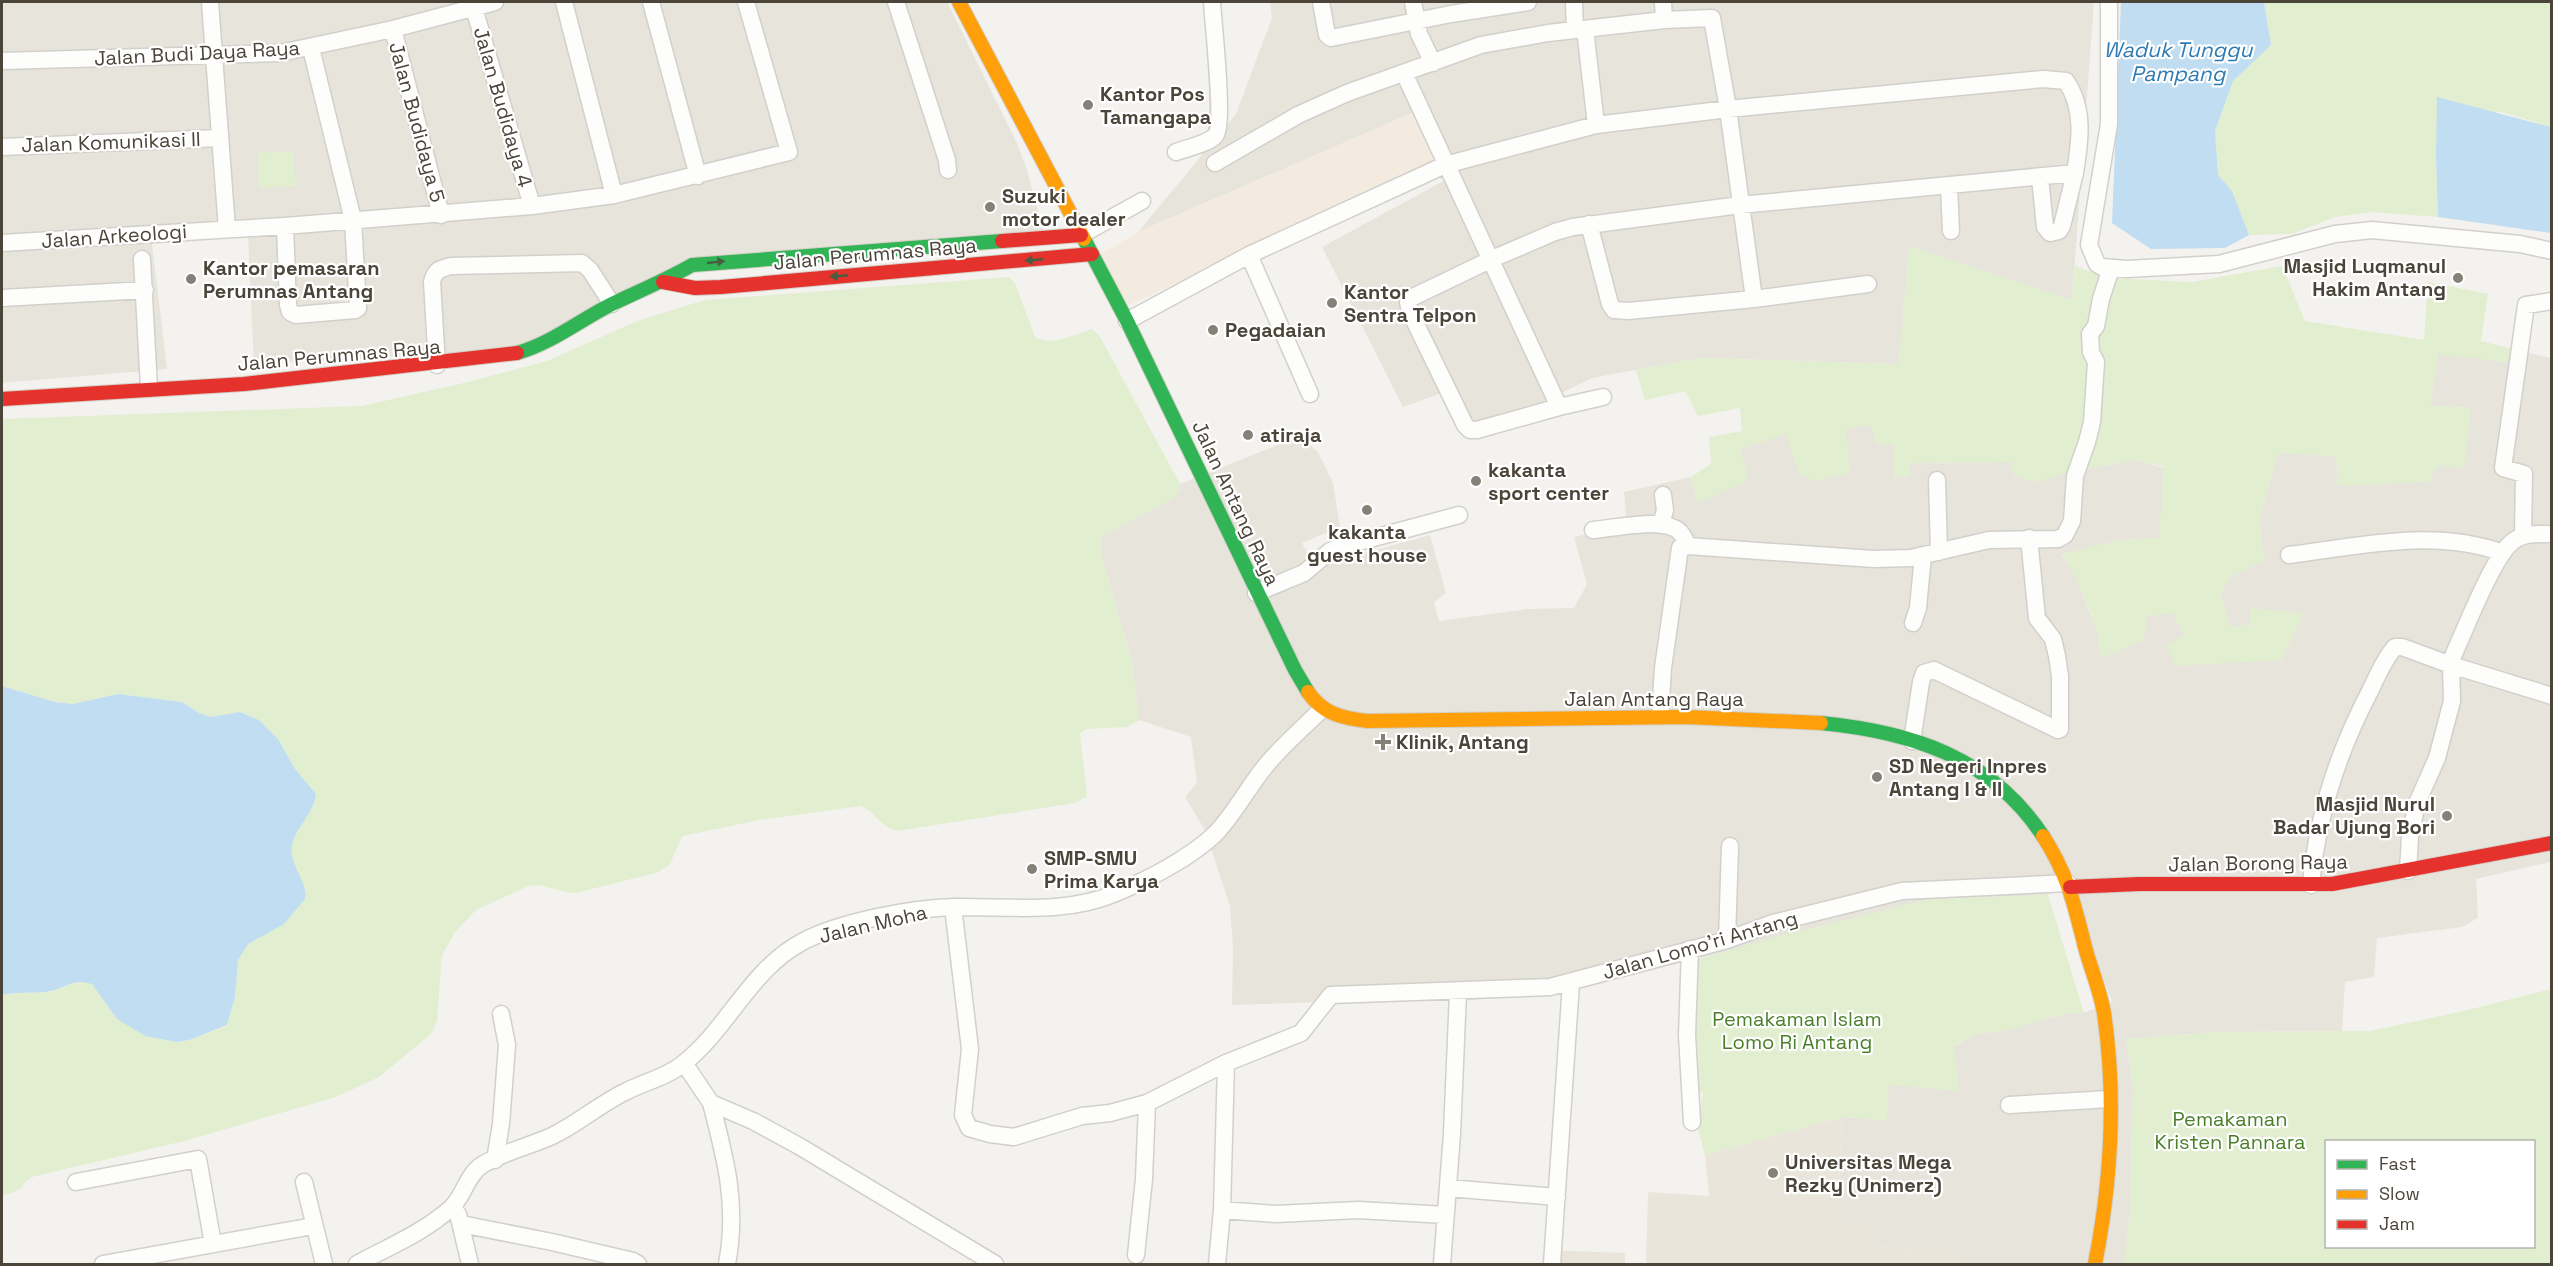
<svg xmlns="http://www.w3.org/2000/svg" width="2553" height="1266" viewBox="0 0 2553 1266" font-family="'Space Grotesk',sans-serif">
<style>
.residential{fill:#e7e4dc}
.commercial{fill:#f3ebdf}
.education{fill:#eae5da}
.green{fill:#e1eecf;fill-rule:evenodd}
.water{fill:#c0ddf1}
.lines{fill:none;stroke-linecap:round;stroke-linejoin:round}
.street-casing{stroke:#d2d0cb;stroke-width:19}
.fast-casing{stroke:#d3cfc5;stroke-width:16}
.slow-casing{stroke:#d3cfc5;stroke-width:16}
.jam-casing{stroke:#d3cfc5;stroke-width:16}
.street{stroke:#fdfdfc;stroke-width:16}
.fast{stroke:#30b455;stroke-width:14}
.slow{stroke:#ff9f0a;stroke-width:14}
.jam{stroke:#e5322d;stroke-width:14}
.oneway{fill:#446040}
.poi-dot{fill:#868178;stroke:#fff;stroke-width:2}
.labels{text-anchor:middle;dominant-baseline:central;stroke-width:4.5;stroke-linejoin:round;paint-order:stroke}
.street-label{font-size:20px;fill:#4b4439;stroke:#fff}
.poi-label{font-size:20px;font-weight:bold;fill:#4b4439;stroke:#fff;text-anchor:start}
.park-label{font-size:20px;fill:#4a7f2a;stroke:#fff}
.water-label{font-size:21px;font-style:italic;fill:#2e7ab2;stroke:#fff}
</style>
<rect width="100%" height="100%" fill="#f4f2ee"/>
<path class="residential" d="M2,2h945l69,139 11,29 17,63 -357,26 -160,85 -96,11 -177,9 -6,-128 -96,8 15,125 -165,14z
M1270,2h824l-22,298 -163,-54 -10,118 -198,-6 -109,20 -122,59 -25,-45 -42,15 -81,-160 127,-69 -23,-71 -288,125 98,-118 36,-96z
M2521,351l30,7v573l-1,-69 -74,17 2,39 -16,9 -85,11 -3,39 -29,5 -3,49 -120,1 -96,7 7,48 -3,125 -6,52h-165v-13l-82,-4 -40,-25 5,-105 44,3 2,-35 86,-51 34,-4 55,-16 21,-1 28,-11 -47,-125 -17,18 -118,4 -347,89 -120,13h-108l-123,4 1,-58 -3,-41 -25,-76 -20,-33 12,-14 -6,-46 -52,-17 -7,-58 -31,-109v-16l72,-39 7,-8v-6l120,-48 18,16 15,31 7,44 -38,16 13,24 115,-32 16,58 -12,9 5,19 89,-12 46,-1 13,-24 -13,-47 53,-11 -3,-34 67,-15 7,26 43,-54 46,-16 28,48 34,-8 -4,-44 27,-5 21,21 2,32h15v-14l102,-1 68,8 56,-10 28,8 -4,70 -40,2 -58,15 15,24 22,57 2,21 45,-41 27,-3 11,22 98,25 -30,-51 -2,16 -21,2 -8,-34 9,-16 34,-17 -5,-40 19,-67 58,3 2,30 133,-78 -41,-2 8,-53 77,10z"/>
<path class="commercial" d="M1426,107l17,53 -314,145 -31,-49 40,-24z"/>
<path class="education" d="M1842,1117l-5,105 34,4 6,21 83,4 -1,13h-313l2,-72 61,4 -4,-41z
M1547,1250l78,3v11h-79z"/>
<path class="green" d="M2264,2h287v125l-53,-16 -62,47 2,59 -67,-5 -36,5 -43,17 -43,1 -17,-44 -14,-16 -3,-44 18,-50 38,-36z
M293,151l3,35 -37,2 -2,-35z
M1909,246l163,54 3,-34 32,12 85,4 90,-16 23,55 119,19 4,-58 60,12 -7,47 40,10 -5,12 -78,-9 -8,52 41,2 -7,61 -25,-4 -10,17 -91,4 -2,-30 -58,-3 -19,67 5,40 -34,17 -9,16 8,34 20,-2 2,-17 52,5 -21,47 -107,6 -9,-21 18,-10 -11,-22 -26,3 -3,24 -43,18c-4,-37 -19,-72 -39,-104l58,-14 39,-2 5,-71 -28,-7 -56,10 -46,12 -21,-7 -2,-13 -101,1v14h-16l-1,-32 -18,-1 -4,-19 -25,4 4,44 -35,8 -16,-7 -13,-40 -45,15 7,32 -50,22 -7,-26 20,-13 -2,-27 33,-6 -2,-23 -42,8 -13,-25 -40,9 -9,-30 65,-12 198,6z
M1009,277l6,6 20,54c15,10 41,-3 57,-8l7,6 81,149v6l-7,8 -72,39v16l31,109 7,58 -11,7 -42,2 -6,5 7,63 -12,6 -178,28c-16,-4 -21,-18 -36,-25l-101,14 -78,16 -12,28 -11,8 -79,20 -9,1 -32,-8 -11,1 -52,24 -21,22 -13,23 -5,66 -6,13 -52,43 -43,20 -152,44 -152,36 -7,5 -4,7 -19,7v-201c14,-3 29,-2 43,-3 20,-2 24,-13 47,-9l25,36 28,17 32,6 12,-2 38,-14 8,-29 3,-37 10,-16 36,-20 21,-25c-1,-18 -17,-36 -13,-54 4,-18 22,-32 24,-51l-21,-25 -17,-30 -19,-19 -19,-8 -30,5 -11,-4 -17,-11 -64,-8 -45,10 -18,-2 -53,-16v-267l360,-13 106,-24 79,-21 93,-41 65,-20z
M2048,895l36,118 -21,1 -55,16 -34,4 -20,11 5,46 -70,-6 -2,35 -45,-3 -137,38 -7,-26 5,-35 -15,-12 3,-121 96,-27 143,-35z
M2551,989v275h-427l6,-52 3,-125 -7,-48 96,-7 148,-1 94,-20zM2326,1142h208v104h-208z"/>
<path class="water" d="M2121,2h143l7,43 -38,36 -18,50 3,44 14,16 17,44 -24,13 -74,1 -39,-26z
M2437,97l114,30v106l-113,-16 -2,-59z
M2,686l53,16 18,2 45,-10 64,8 17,11 11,4 30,-5 19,8 19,19 17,30 21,25c-2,19 -20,33 -24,51 -4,20 16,35 13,54l-21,25 -36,20 -10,16 -3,37 -8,28 -38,15 -12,2 -32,-6 -28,-17 -25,-35c-23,-6 -27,6 -47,8 -14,1 -29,0 -43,3z"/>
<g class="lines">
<defs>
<path id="street" d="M210,2l17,227
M564,2l50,193
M651,2l47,174
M896,2l51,158 1,10
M1321,2l6,33 4,3 120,-24 77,-12
M1413,2l6,32 14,29
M1574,2l1,28
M1663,2l1,18
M2109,2v122l-20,121 8,19 5,3 25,2 92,-5 116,-30 37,-4 148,14 32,7
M474,8l58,198
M393,29l48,186
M1585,29l11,96
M2,61l278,-8 113,-24 102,-27
M1404,73l155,334 44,-10
M2,147l218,-9
M1176,152c11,-4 31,-8 39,-16 10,-9 -2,-115 -3,-134
M1215,163l83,-48 49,-22 134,-48 67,-12 116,-13 48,-2 16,91 26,190 114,-15
M2040,178l5,49 5,6 9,-2 3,-5 13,-53
M1949,186l2,45
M1589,224l21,80 4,6 14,1 126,-12
M285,226l3,79 2,7 6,3 59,-5 3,-2 -5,-88 -42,-172
M1081,235l61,-34
M2,243l283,-17 247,-20 82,-11 175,-43 -43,-150
M1249,255l61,139
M142,259l7,129
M2,298l143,-8
M1127,321l122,-66 196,-90 151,-40 132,-16 315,-30 23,2c19,28 14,60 9,92l-335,32 -167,22 -18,5 -63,27 -81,39 -3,4 2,10 55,113 5,5h7l82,-23
M437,365l-5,-83c3,-12 7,-13 19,-16l131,-3 8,7 22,34
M1937,480l2,72
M1661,525l4,-15 -2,-15
M1593,530c22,-2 61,-11 81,-2 8,3 11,12 14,18
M2523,536l1,-62 -21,-6 23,-163 26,-4
M2289,555c70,-9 145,-27 214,-2
M1256,593l48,-20 26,-22 10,-4 119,-32
M1913,623l5,-15 5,-53
M1660,716l3,-48 17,-120 8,-2 186,13 37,-1 78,-18 69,-1 7,-4 7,-14 3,-45 12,-34 5,-20 4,-60 -5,-10 -1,-18 6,-8 5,-27 10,-31
M1912,741l9,-59 3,-9 10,-3 124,60 2,-1v-53l-3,-20 -4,-17 -16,-21 -8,-80
M2408,871l2,-34 7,-34 20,-45 15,-57 -1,-36 2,-9c11,-24 40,-98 58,-113 12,-11 26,-9 41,-9
M2311,885c6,-69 27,-133 59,-194 7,-14 14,-32 25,-44h7l49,18 101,31
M953,907l17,142 -7,66 6,13 21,6 24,3 68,-21 28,-3 37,-10
M1727,940l3,-94
M1690,949l-3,86 5,87
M684,1063l27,40 42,18 46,25 196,118
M711,1103c15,57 27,103 16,161
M2009,1105l100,-6
M495,1160l6,-36 6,-79 -6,-31
M76,1182l122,-23 15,85
M304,1182l20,82
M1448,1188l109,9
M1222,1210l54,4 82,-4 87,5
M458,1214l12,50
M461,1224l91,18 81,19 5,3
M1136,1255l8,-76 3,-76 79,-40 75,-30 30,-38 219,-8 177,-47 46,-17 129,-32 166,-8
M103,1264l210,-38
M357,1264c31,-17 68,-32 95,-57 12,-12 15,-32 30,-42 21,-13 48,-19 70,-29 27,-13 49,-33 75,-45 20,-10 40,-14 57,-28 44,-35 67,-94 118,-121 37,-20 110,-34 152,-35 54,-1 111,8 162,-14 31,-13 76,-36 100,-60 20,-21 33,-48 52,-70 16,-19 36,-36 54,-54
M1217,1264l5,-54 4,-147
M1442,1264l10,-130 6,-142
M1552,1264c7,-93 12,-187 19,-281"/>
<path id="fast" d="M1084,239l43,82 168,349 13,22
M517,353c35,-10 63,-33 95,-49 27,-13 54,-24 80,-39l310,-24
M1821,723c91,9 170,34 222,113"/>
<path id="slow" d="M959,2l125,237
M1308,692c15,22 34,26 59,29l319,-4 135,6
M2043,836c25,39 31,67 42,111 6,22 15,43 19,66 12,82 7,170 -9,251"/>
<path id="jam" d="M1002,241l79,-6
M663,282l32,6 26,-1 371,-33
M2,399l242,-15 273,-31
M2070,887l69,-3h193l220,-41"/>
</defs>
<use href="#street" class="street-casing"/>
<use href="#fast" class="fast-casing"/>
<use href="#slow" class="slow-casing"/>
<use href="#jam" class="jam-casing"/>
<use href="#street" class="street"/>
<use href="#fast" class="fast"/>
<use href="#slow" class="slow"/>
<use href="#jam" class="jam"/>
</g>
<defs><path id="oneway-solid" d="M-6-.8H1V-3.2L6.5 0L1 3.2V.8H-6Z" transform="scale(1.5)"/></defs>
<g class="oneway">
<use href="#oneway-solid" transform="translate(1034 260) rotate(175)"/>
<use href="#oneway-solid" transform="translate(716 262) rotate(-6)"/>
<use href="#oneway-solid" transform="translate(839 276) rotate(175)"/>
</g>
<g class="poi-dot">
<circle cx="1088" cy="105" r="6"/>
<circle cx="990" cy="207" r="6"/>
<circle cx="2458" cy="278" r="6"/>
<circle cx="191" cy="279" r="6"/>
<circle cx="1332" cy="303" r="6"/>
<circle cx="1213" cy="330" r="6"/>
<circle cx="1248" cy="435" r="6"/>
<circle cx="1476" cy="481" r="6"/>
<circle cx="1367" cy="510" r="6"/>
<path d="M1380 733h6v6h6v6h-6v6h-6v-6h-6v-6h6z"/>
<circle cx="1877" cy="777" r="6"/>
<circle cx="2447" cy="816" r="6"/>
<circle cx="1032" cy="869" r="6"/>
<circle cx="1773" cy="1173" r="6"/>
</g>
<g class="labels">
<g class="street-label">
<text transform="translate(197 53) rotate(-3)">Jalan Budi Daya Raya</text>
<text transform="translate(503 107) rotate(74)">Jalan Budidaya 4</text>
<text transform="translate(417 122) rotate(75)">Jalan Budidaya 5</text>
<text transform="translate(111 142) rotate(-2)">Jalan Komunikasi II</text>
<text transform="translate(114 236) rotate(-4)">Jalan Arkeologi</text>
<text transform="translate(875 254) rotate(-5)">Jalan Perumnas Raya</text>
<text transform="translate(339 355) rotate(-5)">Jalan Perumnas Raya</text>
<text transform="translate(1236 503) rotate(65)">Jalan Antang Raya</text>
<text x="1654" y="699">Jalan Antang Raya</text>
<text transform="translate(2258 863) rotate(-1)">Jalan Borong Raya</text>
<text transform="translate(873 924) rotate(-13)">Jalan Moha</text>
<text transform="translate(1700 945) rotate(-16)">Jalan Lomo'ri Antang</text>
</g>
<g class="poi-label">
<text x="1100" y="94">Kantor Pos<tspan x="1100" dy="23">Tamangapa</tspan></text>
<text x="1002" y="196">Suzuki<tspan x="1002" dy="23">motor dealer</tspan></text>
<text x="2446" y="266" text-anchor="end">Masjid Luqmanul<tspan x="2446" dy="23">Hakim Antang</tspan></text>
<text x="203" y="268">Kantor pemasaran<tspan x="203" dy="23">Perumnas Antang</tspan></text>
<text x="1344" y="292">Kantor<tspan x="1344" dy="23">Sentra Telpon</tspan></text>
<text x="1225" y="330">Pegadaian</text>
<text x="1260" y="435">atiraja</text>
<text x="1488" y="470">kakanta<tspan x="1488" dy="23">sport center</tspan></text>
<text x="1367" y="532" text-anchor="middle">kakanta<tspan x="1367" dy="23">guest house</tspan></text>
<text x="1396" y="742">Klinik, Antang</text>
<text x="1889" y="766">SD Negeri Inpres<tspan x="1889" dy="23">Antang I &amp; II</tspan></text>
<text x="2435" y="804" text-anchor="end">Masjid Nurul<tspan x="2435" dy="23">Badar Ujung Bori</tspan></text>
<text x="1044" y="858">SMP-SMU<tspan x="1044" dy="23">Prima Karya</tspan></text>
<text x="1785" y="1162">Universitas Mega<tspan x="1785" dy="23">Rezky (Unimerz)</tspan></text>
</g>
<g class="park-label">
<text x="1797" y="1019">Pemakaman Islam<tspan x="1797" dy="23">Lomo Ri Antang</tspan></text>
<text x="2230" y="1119">Pemakaman<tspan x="2230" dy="23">Kristen Pannara</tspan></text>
</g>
<g class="water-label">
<text x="2178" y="49">Waduk Tunggu<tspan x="2178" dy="24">Pampang</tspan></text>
</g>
</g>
<rect width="2553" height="1266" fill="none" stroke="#4b4439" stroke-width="6"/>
<rect x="2325" y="1140" width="210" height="108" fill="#ffffff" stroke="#b7b4b0" stroke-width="1.5"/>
<rect x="2337" y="1160" width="30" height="9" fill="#30b455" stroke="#b7b4b0" stroke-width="1.5"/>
<text x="2379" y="1170" font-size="18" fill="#4b4439">Fast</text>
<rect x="2337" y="1190" width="30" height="9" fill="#ff9f0a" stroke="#b7b4b0" stroke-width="1.5"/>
<text x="2379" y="1200" font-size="18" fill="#4b4439">Slow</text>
<rect x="2337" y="1220" width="30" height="9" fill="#e5322d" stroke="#b7b4b0" stroke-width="1.5"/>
<text x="2379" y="1230" font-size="18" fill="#4b4439">Jam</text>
</svg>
